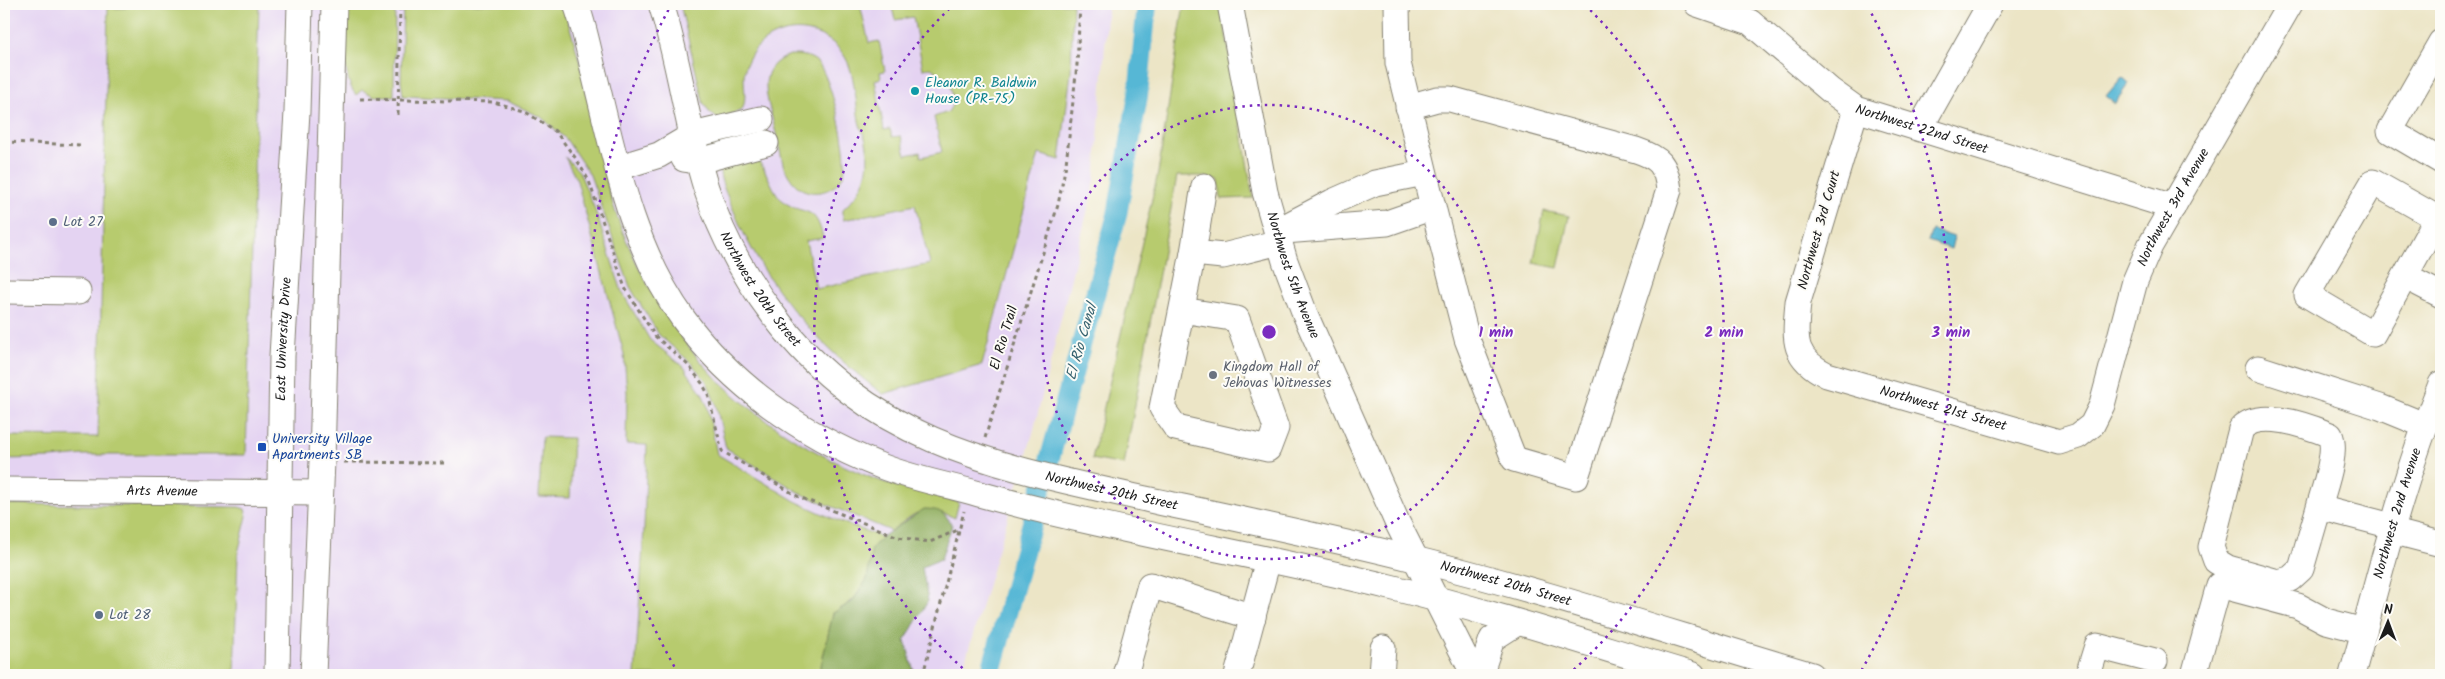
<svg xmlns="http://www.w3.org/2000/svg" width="2445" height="679" viewBox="0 0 2445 679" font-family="Kalam,sans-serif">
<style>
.built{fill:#e4d3f2}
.green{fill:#b7cb6e;stroke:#6a7445}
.forest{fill:#91af61;stroke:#56663e}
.water{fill:#56b7d5;stroke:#396a78}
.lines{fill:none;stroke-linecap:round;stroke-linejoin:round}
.canal{stroke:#56b7d5;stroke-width:20}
.minor-casing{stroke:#848071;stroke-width:27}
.path{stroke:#848071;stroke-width:3;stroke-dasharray:4 4;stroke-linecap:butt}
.minor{stroke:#fff;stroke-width:25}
.ring{fill:none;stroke:#7b2cbf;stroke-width:2.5;stroke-dasharray:2.5 5}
.culture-dot{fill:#0f9aa8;stroke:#fdfcf7;stroke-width:2}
.service-dot{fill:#5c6f8a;stroke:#fdfcf7;stroke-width:2}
.worship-dot{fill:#6b7280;stroke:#fdfcf7;stroke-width:2}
.transit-dot{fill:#1a4fb4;stroke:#fdfcf7;stroke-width:2}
.labels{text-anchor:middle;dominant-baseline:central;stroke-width:4;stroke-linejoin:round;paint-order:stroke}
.culture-label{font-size:14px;fill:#0d838f;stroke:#fdfcf7;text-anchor:start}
.street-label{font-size:14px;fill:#1c1c1c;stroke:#fdfcf7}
.service-label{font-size:14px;fill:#4e5e75;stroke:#fdfcf7;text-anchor:start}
.worship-label{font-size:14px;fill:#5b616d;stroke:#fdfcf7;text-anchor:start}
.transit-label{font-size:14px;fill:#164399;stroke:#fdfcf7;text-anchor:start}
.water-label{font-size:15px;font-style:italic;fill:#36626f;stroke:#fdfcf7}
.centre{fill:#7b2cbf;stroke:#fdfcf7;stroke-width:2.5}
.ring-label{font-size:15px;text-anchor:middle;font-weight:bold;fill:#7b2cbf;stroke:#fdfcf7;stroke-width:4;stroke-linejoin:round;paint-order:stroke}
</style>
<rect width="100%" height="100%" fill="#fdfcf7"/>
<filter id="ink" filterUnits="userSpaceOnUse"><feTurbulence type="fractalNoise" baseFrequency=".02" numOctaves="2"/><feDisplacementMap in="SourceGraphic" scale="10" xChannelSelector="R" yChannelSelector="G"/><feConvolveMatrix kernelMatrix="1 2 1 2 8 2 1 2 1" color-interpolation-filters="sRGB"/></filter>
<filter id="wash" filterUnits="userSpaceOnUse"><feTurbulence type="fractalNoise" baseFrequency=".0096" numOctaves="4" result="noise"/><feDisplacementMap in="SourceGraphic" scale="20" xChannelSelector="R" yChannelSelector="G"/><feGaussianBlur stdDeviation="1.12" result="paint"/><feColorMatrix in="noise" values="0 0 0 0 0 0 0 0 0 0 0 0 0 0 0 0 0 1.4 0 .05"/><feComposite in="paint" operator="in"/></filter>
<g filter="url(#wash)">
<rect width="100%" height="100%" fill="#ece5c6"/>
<path class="built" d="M4,4h1104l-13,176 -62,253 -72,242h-957z"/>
<path class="green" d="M126,4h133l-13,451h-162l-33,3 -47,1v-23l94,1 10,-429h18z
M348,4h47l-1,92h-20l-12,-6 -6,5c-17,-19 -9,-66 -8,-91z
M403,4h159c22,59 30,122 46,183 19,73 68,157 125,207 37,32 80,59 125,78 32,15 67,21 101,30l-4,16c-33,-15 -37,-7 -64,13l-89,-37 -76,-46 -10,-43 -9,-23 -17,-20 -31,-27 -29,-48 -40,-112 -24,-36 -25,-22 -34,-16 -104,-5 -2,-15z
M680,4h180l9,39 10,-2 6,30 -5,1 1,6 -6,2 9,50 6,-1 2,8 9,-1 5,19 14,-3 1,5 21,-5 -8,-35 14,-5 6,-10 -5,-22 -18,-12 -8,1 -10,-52 -18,3 -4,-16h182l-2,68 -11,88 -21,-6 -57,211 -99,29c-66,-49 -119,-108 -150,-185 -5,-12 -15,-30 -13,-43l32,-11c14,10 17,30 28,43 21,21 35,2 43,40l-17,3 10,48 114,-25 -15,-59 -72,15v-11c20,-18 29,-39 23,-67 -1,-7 -6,-14 -7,-21 -3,-18 -4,-39 -10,-56 -17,-42 -74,-46 -98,-10 -14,21 -1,38 -9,55l-24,9 -9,-7 -6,-10z
M1184,4h37l32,194 -32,1 -2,-19 -18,-4h-24l-53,289 -32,-6 66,-286z
M790,55c9,0 18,0 26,6 14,11 34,94 28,112 -6,18 -31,26 -47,13 -6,-5 -9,-12 -13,-18 -4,-16 -7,-31 -11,-47 -7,-26 -17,-54 17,-66z
M565,157l14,14 15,36 28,85 28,48 34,27 18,26 5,12 10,49 78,47 41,19 46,17c-14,16 -9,20 -14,40 -5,17 -20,28 -35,36l-14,62h-184l9,-146 3,-84 -21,-1 1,-51 -3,-39 -47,-173z
M1544,211l25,5 -11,52 -25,-5z
M542,437l31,1 -3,60 -31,-1z
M4,504l235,3 6,2 2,7 -9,37 -4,122h-230z"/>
<path class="forest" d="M924,509c14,0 21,3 28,16l-11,34 -19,8 6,34 -23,39 10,35h-96l14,-62 19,-11 15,-23 5,-31 10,-11z"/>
<path class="water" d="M2122,77l7,6 -14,20 -9,-7z
M1932,230l22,7 -3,12 -23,-8z"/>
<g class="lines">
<path class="canal" d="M990,675l127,-460 21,-119 9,-92"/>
</g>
</g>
<g filter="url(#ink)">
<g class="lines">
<defs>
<g id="minor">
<path d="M576,4c8,22 13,46 18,69 21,86 37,174 90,247 48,65 117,114 192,144 32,14 69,20 103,30 135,37 275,60 411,93 102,25 202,58 303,88"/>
<path id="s1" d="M661,4c19,60 26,124 45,184 15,46 39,90 68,128 98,129 228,151 376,184 88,19 176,37 264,59 134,33 265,77 398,116"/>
<path id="s2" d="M1230,4l35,188 20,69 20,53 92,208 77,153"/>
<path d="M1397,4l1,59 35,144 34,132 47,120 62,18 93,-287c-3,-26 -9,-32 -33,-40l-186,-51h-13l-29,8"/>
<path id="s3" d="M1697,4l53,18 81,69 25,18 317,98"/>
<path d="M2441,42l-51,89 51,30"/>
<path id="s4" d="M1856,109l-58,193c-3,37 -7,55 29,73l232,67 19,-6 14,-11 10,-20 33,-124 15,-35 140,-242"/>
<path d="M1920,128l70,-124"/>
<path d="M684,159l15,2 67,-18"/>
<path d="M617,168l42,-13 34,-20 68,-16"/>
<path d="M2373,182l64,36 -64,116 -66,-39z"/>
<path d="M1204,186l-11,67 30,3 57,-14"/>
<path d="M1277,231l55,-29 43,-19 49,-10"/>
<path d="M1284,231l103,-8 46,-16"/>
<path d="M2406,277l35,18"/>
<path d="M4,291l74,1"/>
<path d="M1182,310l55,9 39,109 -8,21 -92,-21 -14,-20 31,-155"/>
<path d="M2258,368l122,39 44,18"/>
<path id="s5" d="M4,490l316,3"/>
<path d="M2319,507l-18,62 -11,10 -12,3 -50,-14 -12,-7 -5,-14 30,-118c18,-21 67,-3 89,6 8,17 -6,53 -11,72l73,19"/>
<path d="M2391,531l50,13"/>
<path id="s6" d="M277,675l5,-319 15,-244 3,-108"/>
<path d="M313,675l9,-214 12,-457"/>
<path d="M1125,675l25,-90 103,32"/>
<path d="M1237,675l31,-115"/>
<path d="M1381,675l2,-27"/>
<path d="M1480,675l12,-36 25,-16"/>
<path d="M2088,675l9,-29 58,15"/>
<path d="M2194,675l25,-90 79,21 28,15 38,10"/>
<path id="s7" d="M2352,675c27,-98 51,-197 89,-291"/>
</g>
</defs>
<use href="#minor" class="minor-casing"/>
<path class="path" d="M360,99l134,3 30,9 31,20 22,29 12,21 36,107 30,48 33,29 14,18 6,11 14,57 77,46 99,40 32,5 30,-13
M398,115l2,-111
M4,142l77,3
M985,438l73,-233 8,-41 11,-99 3,-61
M344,462l101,1
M923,675l41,-164"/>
<use href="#minor" class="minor"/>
</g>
</g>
<g class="ring">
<circle cx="1269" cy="332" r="227"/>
<path d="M968 673A455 455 0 0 1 953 5M1585 5A455 455 0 0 1 1570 673"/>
<path d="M678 673A682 682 0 0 1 670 7M1868 7A682 682 0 0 1 1860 673"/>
</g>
<circle class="culture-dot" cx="915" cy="91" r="5"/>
<g class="service-dot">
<circle cx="53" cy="222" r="5"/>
<circle cx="99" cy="615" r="5"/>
</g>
<circle class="worship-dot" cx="1213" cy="375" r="5"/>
<rect class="transit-dot" x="257" y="442" width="10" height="10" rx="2.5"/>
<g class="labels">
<g class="culture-label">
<text x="925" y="83">Eleanor R. Baldwin<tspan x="925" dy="16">House (PR-75)</tspan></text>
</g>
<g class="street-label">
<text stroke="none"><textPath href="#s3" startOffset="262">Northwest 22nd Street</textPath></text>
<text stroke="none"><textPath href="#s4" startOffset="801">Northwest 3rd Avenue</textPath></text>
<text transform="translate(1819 230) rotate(-74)">Northwest 3rd Court</text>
<text stroke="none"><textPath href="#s2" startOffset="279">Northwest 5th Avenue</textPath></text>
<text stroke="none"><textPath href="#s1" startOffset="305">Northwest 20th Street</textPath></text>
<text transform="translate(1004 338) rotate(-73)">El Rio Trail</text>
<text stroke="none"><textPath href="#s6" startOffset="336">East University Drive</textPath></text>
<text stroke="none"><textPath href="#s4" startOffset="409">Northwest 21st Street</textPath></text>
<text stroke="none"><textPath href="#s1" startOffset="725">Northwest 20th Street</textPath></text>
<text stroke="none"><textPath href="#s5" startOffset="158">Arts Avenue</textPath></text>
<text stroke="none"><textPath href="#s7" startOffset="168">Northwest 2nd Avenue</textPath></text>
<text stroke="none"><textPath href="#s1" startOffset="1130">Northwest 20th Street</textPath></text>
</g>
<g class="service-label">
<text x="63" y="222">Lot 27</text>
<text x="109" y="615">Lot 28</text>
</g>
<g class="worship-label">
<text x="1223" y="367">Kingdom Hall of<tspan x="1223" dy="16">Jehovas Witnesses</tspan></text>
</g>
<g class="transit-label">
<text x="272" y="439">University Village<tspan x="272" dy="16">Apartments SB</tspan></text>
</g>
<g class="water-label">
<text transform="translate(1082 342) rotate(-74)">El Rio Canal</text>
</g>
</g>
<circle cx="1269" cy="332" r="8" class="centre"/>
<g class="ring-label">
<text x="1496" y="337">1 min</text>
<text x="1724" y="337">2 min</text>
<text x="1951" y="337">3 min</text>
</g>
<rect width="2445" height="679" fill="none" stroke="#fdfcf7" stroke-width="20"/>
<g transform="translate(2388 622) rotate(1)" stroke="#fdfcf7" stroke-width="4" paint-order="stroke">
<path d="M0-4L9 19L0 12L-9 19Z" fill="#1c1c1c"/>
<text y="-8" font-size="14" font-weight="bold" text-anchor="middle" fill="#1c1c1c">N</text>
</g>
</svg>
